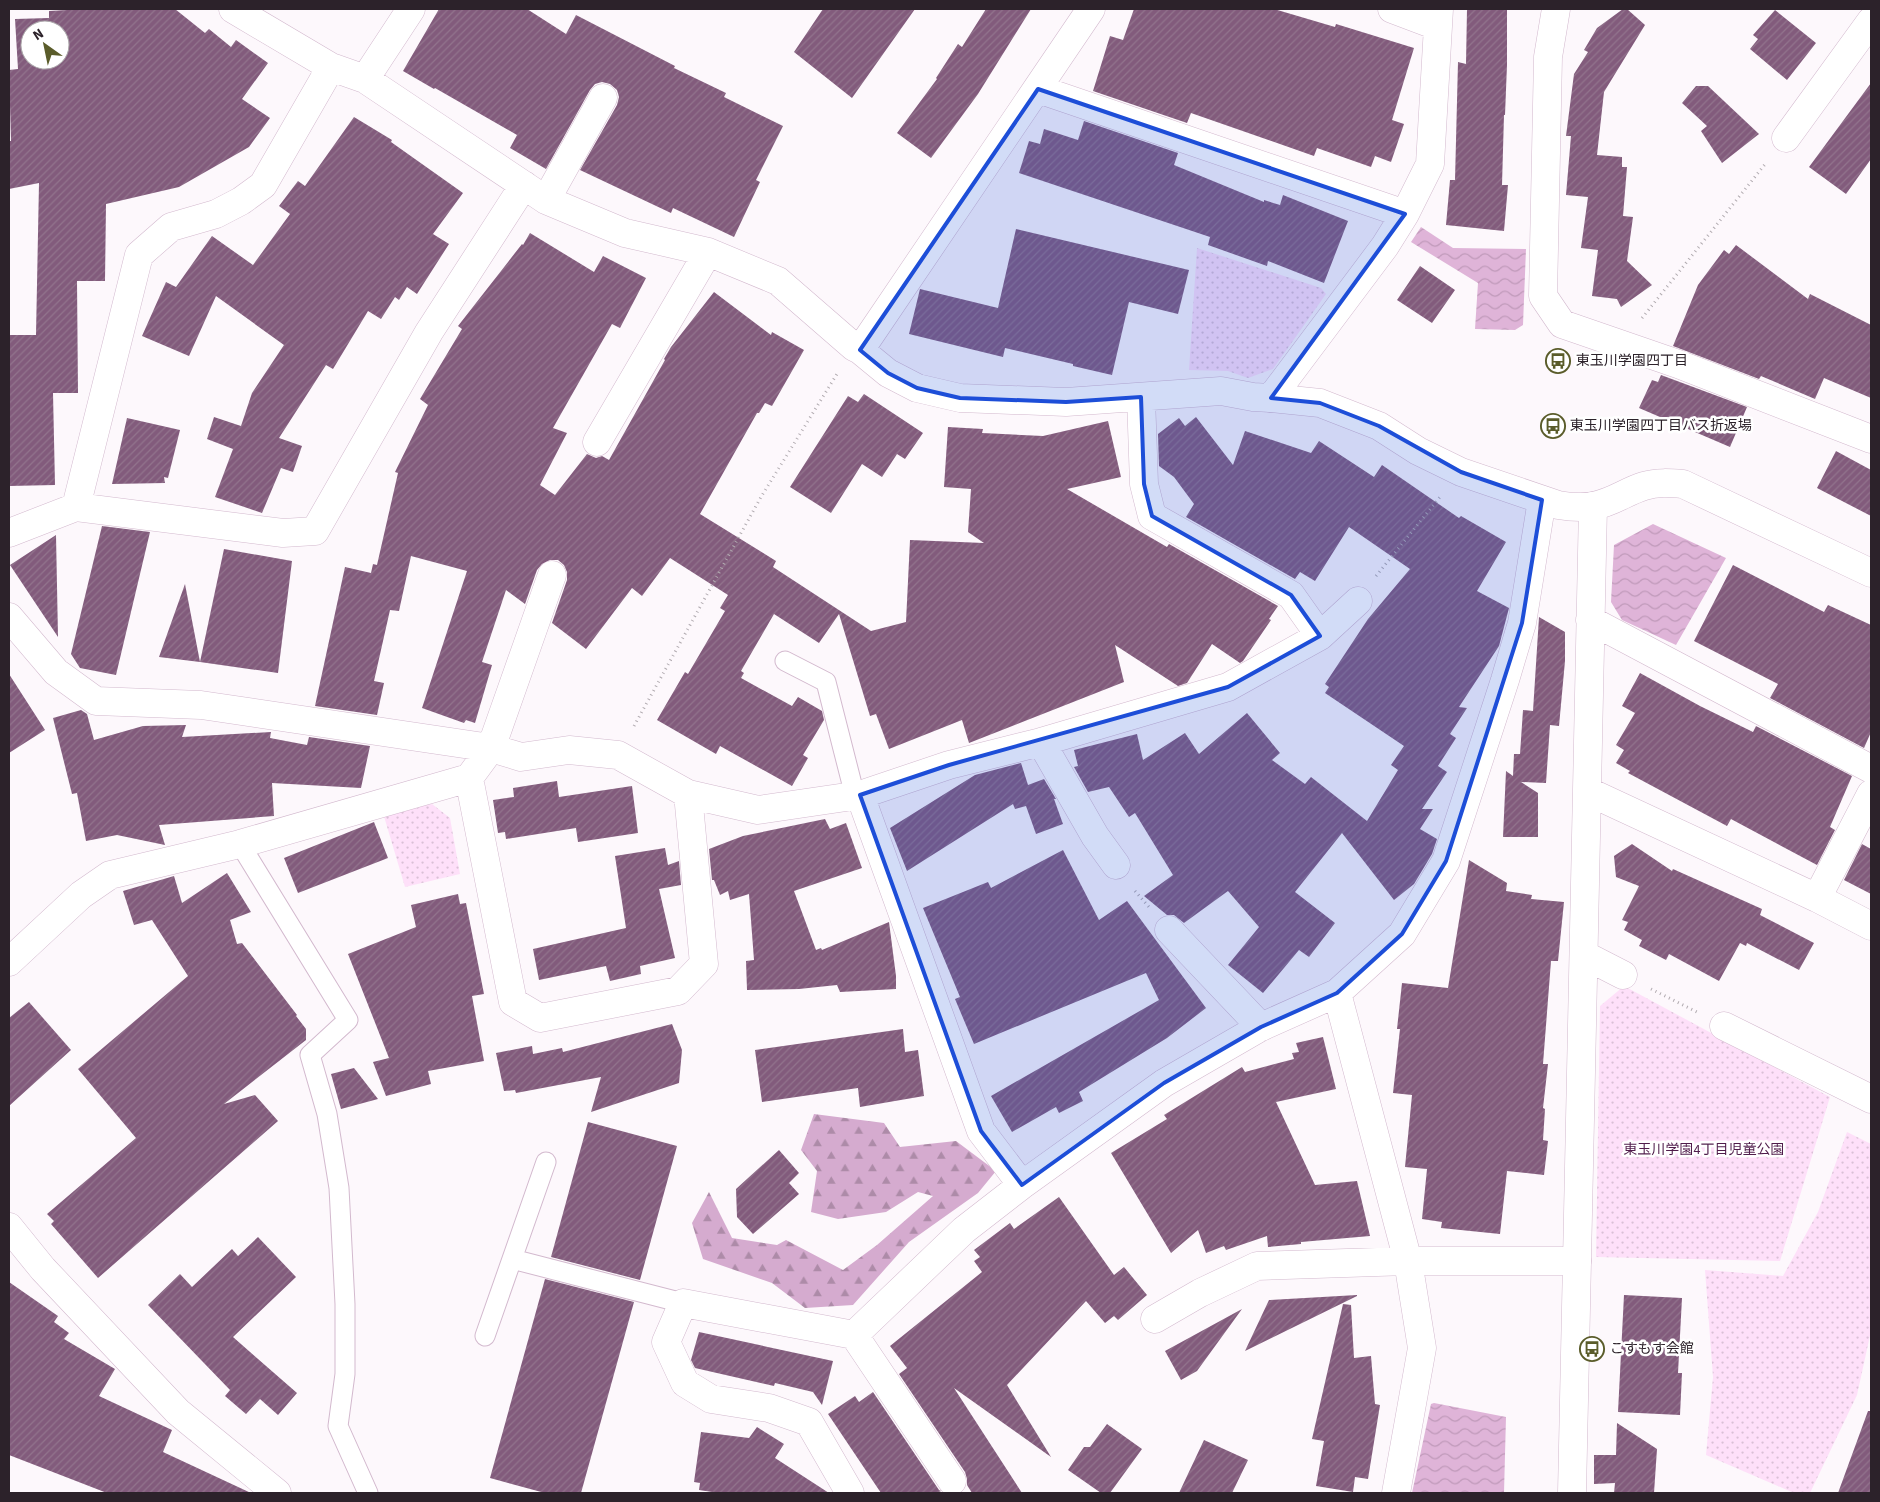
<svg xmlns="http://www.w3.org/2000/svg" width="1880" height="1502" viewBox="0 0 1880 1502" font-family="'Source Sans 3','Noto Sans JP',sans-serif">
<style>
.green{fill:url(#green-dots)}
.forest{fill:url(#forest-firs)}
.water{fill:url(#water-waves)}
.building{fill:url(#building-hatch);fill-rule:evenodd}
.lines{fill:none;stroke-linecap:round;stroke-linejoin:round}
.service-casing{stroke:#d3b9ce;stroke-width:21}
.minor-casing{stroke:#d3b9ce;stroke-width:29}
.tertiary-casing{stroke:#d3b9ce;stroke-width:29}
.path{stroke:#b1abb0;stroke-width:3;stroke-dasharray:1 4;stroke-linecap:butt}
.service{stroke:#fff;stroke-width:19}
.minor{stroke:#fff;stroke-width:28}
.tertiary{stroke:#fff;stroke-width:28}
.marked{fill:#1d4ed8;fill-opacity:0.2;stroke:#1d4ed8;stroke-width:4;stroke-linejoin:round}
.labels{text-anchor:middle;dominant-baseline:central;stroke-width:5;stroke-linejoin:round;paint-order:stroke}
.poi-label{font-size:14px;fill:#2c222a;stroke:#fff;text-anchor:start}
.park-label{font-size:14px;fill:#501d4b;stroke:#fff}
</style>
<defs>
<pattern id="green-dots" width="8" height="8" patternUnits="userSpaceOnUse" patternTransform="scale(1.25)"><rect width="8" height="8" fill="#fee0f9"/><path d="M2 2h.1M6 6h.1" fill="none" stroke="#dac0d6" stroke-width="1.8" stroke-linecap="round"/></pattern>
<pattern id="forest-firs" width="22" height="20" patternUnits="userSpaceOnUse" patternTransform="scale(1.25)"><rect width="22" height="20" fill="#d5abcf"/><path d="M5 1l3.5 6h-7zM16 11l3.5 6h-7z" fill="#ad8ba8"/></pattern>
<pattern id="water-waves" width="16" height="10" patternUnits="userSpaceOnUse" patternTransform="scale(1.25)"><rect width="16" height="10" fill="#dfb4d8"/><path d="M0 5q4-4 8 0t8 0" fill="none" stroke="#c09aba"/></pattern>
<pattern id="building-hatch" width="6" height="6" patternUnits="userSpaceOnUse" patternTransform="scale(1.25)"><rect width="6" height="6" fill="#825b7c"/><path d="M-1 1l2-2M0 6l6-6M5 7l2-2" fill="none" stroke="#92748d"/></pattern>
</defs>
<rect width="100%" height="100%" fill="#fdf8fc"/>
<path class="green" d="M1197,248l124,40 5,6 -53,75 -25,9 -20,-7 -39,-1z
M432,804l18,14 10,56 -55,13 -22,-74z
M1624,986l206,111 -50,164 -184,-4 4,-251z
M1847,1132l24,12v187l-14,64 -47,98h-16l-88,-38 7,-78 -8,-107 78,6 35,-64z"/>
<path class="forest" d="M814,1114l70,9 16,24 56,-6 40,30 -18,22 -69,49 -56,63 -48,3 -33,-25 -69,-24 -11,-36 17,-31 23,46 45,7 9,-5 57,30 34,-25 56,-49 -15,-4 -32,20 -48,7 -27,-7 6,-41 -16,-21z"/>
<path class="water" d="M1421,227l32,21 73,1 -3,76 -8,5 -40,-1 3,-46 -67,-41z
M1653,524l73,34 -50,87 -54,-25 -11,-18 3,-57z
M1434,1403l72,14 -2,76h-92l19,-89z"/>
<path class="building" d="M85,9h90l30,24 4,-4 22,18 5,-7 32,23 -26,36 28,19 -21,29 -70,40 -73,17 -1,77h-28l1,112h-25l2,92 -46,1v-151h27l3,-152 -30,6v-48h2l-2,-71 9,-1 -3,-50 34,-1v-7zM30,30h30v30h-30z
M439,9h88l39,25 10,-19 99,51 -1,2 52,25 -2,4 59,29 -27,54 4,2 -26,55 -61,-29 -2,5 -91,-43 37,-65 2,-8 -2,-7 -7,-6 -8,-2 -7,2 -5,6 -44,79 -36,-21 7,-13 -82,-47 -1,1 -31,-18z
M823,9h92l-63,89 -58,-46z
M986,9h45l-53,85 -47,64 -34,-25 40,-54 -1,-1 22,-34 4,3z
M1134,9h140l61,18 1,-3 78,24 -22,72 12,4 -13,38 -16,-6 -4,11 -54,-19 -3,8 -123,-43 -4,10 -94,-32 17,-55 13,4z
M1467,9h40v56l-2,50h-1l-2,70h6l-4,46 -58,-6 4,-45h5l3,-118 8,2z
M1623,9h4l18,16 -41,67 -7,63 25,2v10h5l-4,49 10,1 -6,44 25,24 -31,22 -4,-8 -25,-3 6,-46 -17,-2 7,-51 -22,-2 5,-59h-5l8,-62 14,-22 -4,-2 13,-22z
M1775,10l41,33 -29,37 -37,-31 8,-10 -5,-4z
M1871,83v76l-25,35 -37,-27z
M1696,86h12l51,48 -37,29 -21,-32 6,-5 -25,-23z
M354,117l38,23 -1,2 72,51 -30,41 16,10 -32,50 -10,-7 -8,13 -4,-3 -14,22 -13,-8 -35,58 -7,-4 -47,73 23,8 -9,26 -12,-4 -19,45 -47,-16 18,-48 -26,-10 7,-22 27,9 11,-33 32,-48 -68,-49 -27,60 -47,-20 24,-54 10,5 36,-51 41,29 37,-51 -11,-8 19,-25 7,5z
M1084,121l94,32 -4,12 90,37v-2l16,5 3,-10 65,26 -24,62 -56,-22 -1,5 -59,-21 2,-8 -191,-64 10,-32 11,3 4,-15 34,11z
M1016,229l173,41 -11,44 -49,-12 -17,73 -39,-9v-2l-68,-16 -2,9 -94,-23 11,-45 78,19z
M530,233l64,39 9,-16 43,22 -26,50 -8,-4 -59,104 14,5 -27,52 15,10 32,-41 9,4 6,-2 7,4 56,-100 -1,-1 7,-12 43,-55 57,43 1,-3 32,18 -32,56 -7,-3 -6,10h-2l-57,101 76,47 -3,6 98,64 35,-9 4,-82 74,3 -16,-11 3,-43 -27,-2 4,-60 35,2 -1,4 61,3 65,-15 13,56 -54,12 100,58 2,-3 109,62 -9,13 2,1 -28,41 -3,2 -28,-19 -25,39 -9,3 -63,-41 9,37 -155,61 -7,-23 -73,29 -13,-35 -6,2 -31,-102 -20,29 -45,-29 -33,57 3,2 -3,5 51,28 6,-9 24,14 2,9 -21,35 5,3 -16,28 -72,-40 -4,8 -59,-34 28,-48 3,2 37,-63 -5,-3 8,-13 -58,-37 -28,38 -10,-8 -46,61 -34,-26 15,-43v-8l-3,-7 -6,-5h-8l-8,4 -5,6 -12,34 -19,-14 -24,72 10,3 -17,58 -9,-3 -2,3 -42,-15 45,-137 -56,-15 -12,55 -9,-1 -16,71 10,2 -7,32 -62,-9 30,-139 26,6 2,-9 4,1 21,-92 -3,-1 33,-67 -8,-6 42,-70 -4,-3 64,-82 1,1z
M1736,245l72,54 2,-5 61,31v73l-47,-20 -9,21 -54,-23 -2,3 -86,-33 25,-61 26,-35 5,4z
M1420,266l35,24 -23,33 -35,-23z
M1661,375l86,32 -17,40 -91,-39 13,-28 6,2z
M864,394l59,39 -18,26 -8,-5 -15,23 -20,-13 -31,49 -41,-26 58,-91 10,6z
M1196,417l37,48 12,-34 66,22 8,-12 55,36 8,-12 77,53 2,-2 45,26 -29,49 32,17 -10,38 -40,61 8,1 -17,26 6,4 -18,28 9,6 -25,37h11l-13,20 17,10 -5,15 -18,30 -20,16 -52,-67 -47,59 40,31 -26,34 -10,-7 -36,43 -35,-28 31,-38 -31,-36 -44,32 -10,-8h-7l-23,-19 29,-21 -38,-62 -6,4 -20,-30 -21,5 -14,-25 4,-1 -4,-16 63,-16 6,26 42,-27 14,21 48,-41 33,40 -8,7 33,24 6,-7 56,44 31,-51 -7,-5 13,-19 -79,-53 4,-6 -4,-3 43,-65 42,-50 -61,-42 -34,54 -15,-9 -5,7 -109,-62 8,-13 -20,-27 -15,-11 -1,-32 21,-16 6,8z
M127,418l53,12 -12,48 -4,-1 1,6 -53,1z
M1836,451l35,19v46l-54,-28z
M102,526l48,6 -34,143 -36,-7 -9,-14z
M56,535l2,102 -48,-72z
M224,549l68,12 -14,112 -78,-11z
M1733,565l91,47 4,-7 43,20v107l-7,16 -94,-50 8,-14 -84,-43z
M185,584l15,78 -41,-5z
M1539,617l26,15v29l-6,65 -9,-1 -4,58 -25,-1 17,11v44h-35l3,-66 7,5 1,-22h6l3,-44 10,1z
M1640,673l60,33 53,26 3,-6 96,50 -22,51 5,3 -18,35 -86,-46 -4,7 -99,-53 2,-2 -14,-8 8,-13 -8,-5 19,-32 -13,-7z
M9,674l36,56 -36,23z
M81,710l6,4 7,26 49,-14 43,-1 -4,12 89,-5 -1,6 37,7 2,-8 61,9 -9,42 -89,-5 2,33 -115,9 6,20 -48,-10 -31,6 -9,-48 -5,1 -19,-76z
M1021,763l7,22 16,-6 12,20h-2l9,25 -27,10 -10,-28 -11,3 -2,-5 -106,67 -17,-43 85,-53z
M557,781l2,16 73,-11 6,47 -60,9 -2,-14 -70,11 -1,-7 -7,1 -5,-33 21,-3 -1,-9z
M825,819l5,10 16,-6 16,45 -68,23 22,59 5,-2 1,2 67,-28 7,54v13l-56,3 -3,-7 -38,4 -52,1 -1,-29 8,-1 -5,-66 -19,6 -2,-9 -8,4 -6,-15h-2l-3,-31 34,-13z
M374,822l14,36 -90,35 -14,-35z
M1632,844l40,27 1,-2 89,40 -2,6 54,28 -15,27 -52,-27 -1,3 -6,-3 -21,38 -50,-27 -3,6 -27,-14 3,-6 -18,-10 4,-8 -6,-2 17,-34 -23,-9 -2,-21z
M1862,844l9,5v45l-27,-14z
M665,848l3,17 11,-4 2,24 -22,4 16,69 -35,8 1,8 -31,7 -4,-15 -67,14 -6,-31 93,-21 -11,-72z
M1063,850l36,70 28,-19 79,107 -39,30 -88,54 4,9 -24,12 -3,-6 -44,25 -21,-36 168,-96 -13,-27 -172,71 -19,-45 5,-2 -37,-89 65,-26 3,6z
M1469,860l38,23 -1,8 26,4 -1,4 33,3 -6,59h-7l-8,103h5l-5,44 2,1 -2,31 5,1 -4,34 -37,-4 -7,63 -59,-6 1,-6 -20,-3 5,-50 -22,-2 7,-72 -19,-2 7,-64h-3l5,-46 46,5z
M227,873l24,39 -21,8 7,24 5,-1 55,72 -1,1 10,13v11l-82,64 31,-9 23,26 -180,157 -47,-54 3,-3 -7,-7 89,-76 -58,-69 110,-93 -36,-56 -18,5 -11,-34 51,-15 8,27z
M458,894l2,10 6,-1 18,91 -12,2 12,65 -56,10 3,13 -45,12 -13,-34 16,-4 -41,-104 68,-27 -5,-22z
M29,1002l42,48 -62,56v-88z
M672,1024l10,26 -3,33 -88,29 10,-35 -85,16 -1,-3 -11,1 -8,-38 36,-7 1,8 29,-6 1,4z
M903,1029l2,23 13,-2 6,46 -64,11 -2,-19 -96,14 -7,-52z
M1323,1037l13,52 -60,13 39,83 42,-4 13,55 -69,6v2l-33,3 -1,-11 -41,14 -2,-4 -18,7 -8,-23 -27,23 -60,-100 56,-34 -3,-4 78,-48 3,5 49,-13 -2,-6 7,-1 -3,-9z
M354,1068l24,31 -37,10 -10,-35z
M588,1122l89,24 -37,134 -89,-23z
M779,1150l20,23 -10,10 10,11 -46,40 -16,-17 -1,-28z
M1059,1197l55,78 10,-8 23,28 -29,25 -4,-4 -9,7 -19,-22 -79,84 44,72 -97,-69 68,105h-50l-5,-8v-6l-2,-7 -66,-98 8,-6 -17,-22 92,-74 -8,-11 6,-4 -6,-7 36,-27 4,6z
M258,1237l38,40 -63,60 64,56 -19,22 -18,-16 -14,15 -21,-18 5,-6 -82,-85 32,-31 12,13 40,-38 6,7z
M545,1279l89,23 -53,191h-36l-55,-15z
M9,1282l49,34 -4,6 15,11 -5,6 51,30 -16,27 73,34 -9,22 88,41h-144l-98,-38z
M1357,1295v1l-112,55 24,-51z
M1624,1295l58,3 -4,75h4l-2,42 -62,-3z
M1343,1304l8,1 3,53 17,-2 4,48 5,1 -12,74 -13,-2 -2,15 -37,-6 8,-45 -12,-2z
M1242,1309l-45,62 -16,9 -16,-29z
M699,1332l134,29 -11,44 -9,-13 -38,-9 -1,3 -79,-18 -4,-8z
M873,1392l66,98 2,1 -4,2h-56l-53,-79 27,-18 4,6z
M1868,1411h3v82h-33z
M1617,1423l40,26 -3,44h-40l1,-10 -21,1v-29h22z
M1107,1424l35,25 -32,44h-9l-33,-23 16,-23h6z
M757,1427l27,17 -9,14 54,35h-110l-20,-3 1,-7 -6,-1 7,-50 48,6z
M1204,1440l44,20 -16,33h-53z"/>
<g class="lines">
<defs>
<path id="service" d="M785,661l41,21 29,114
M240,844l108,176 -38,35 17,59 12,74 6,116v70l-7,52 30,67
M512,1259l171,44
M485,1336l61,-174"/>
<path id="minor" d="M233,9l98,58 34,12 181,121 79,33 83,19 70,29 76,66 6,3 28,23 29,15 43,10 106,4 155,-11 32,6 18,1 114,-152 20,-32 25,-50 9,-155
M1392,9l45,17
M1556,9l-8,48 -5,239 19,28 116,40 193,75
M365,79l46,-70
M1038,89l367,125
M1786,138l85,-117
M546,200l57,-102
M860,350l231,-341
M1141,397l3,87 8,32 139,79 29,41
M597,442l111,-190
M76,507l63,-252 32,-28 45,-13 25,-13 22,-16 68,-118
M9,533l67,-26 207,26 32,-2 114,-199 95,-147
M9,617l47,55 40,29 105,4 290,43 61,-173
M1590,620l281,149
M1041,742l54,94 21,29
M469,778l44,224 27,16 138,-27 26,-27 -16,-170
M1587,791l230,107 54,28
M860,795l121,336 41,54
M1817,898l54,-104
M1169,930l92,97
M1584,955l39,20
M9,962l72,-67 29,-20 130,-31 229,-66 22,-30 30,9 48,-7 49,5 70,39 70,16 102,-15 89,-30 92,-23 187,-55 92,-51 38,-35
M1337,993l71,268 14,87 -26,145
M1724,1026l147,73
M9,1227l34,42 135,143 99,81
M1155,1319l45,-26 57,-27 151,-5h169l16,-755
M854,1335l98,146
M850,1493l-41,-71 -40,-14 -58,-9 -26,-16 -19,-41 17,-39 171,32 110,-105 58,-45 142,-102 97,-56 76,-34 65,-59 44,-73 59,-181 17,-57 20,-123"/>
<path id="tertiary" d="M1271,398l49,5 59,23 39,25 43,21 97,33c12,2 24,3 35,1 19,-3 34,-15 51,-20 13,-4 26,-3 39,-2l188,89
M1572,1493l5,-232"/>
</defs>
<use href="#service" class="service-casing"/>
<use href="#minor" class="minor-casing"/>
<use href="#tertiary" class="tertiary-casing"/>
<path class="path" d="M1642,318l124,-155
M1376,576l64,-79
M634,726l127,-229 76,-123
M1135,891l14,16
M1651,989l46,23"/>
<use href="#service" class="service"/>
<use href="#minor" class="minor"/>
<use href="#tertiary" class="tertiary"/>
</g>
<path class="marked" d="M1038,89l367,125 -134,184 49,5 59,23 82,46 81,28 -20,123 -76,238 -44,73 -65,59 -76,34 -97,56 -142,102 -41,-54 -121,-336 89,-30 279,-78 92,-51 -29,-41 -139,-79 -8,-32 -3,-87 -75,5 -106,-4 -43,-10 -29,-15 -28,-23z"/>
<defs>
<symbol id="bus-ring" viewBox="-11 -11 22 22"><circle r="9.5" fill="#fff" stroke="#5a5c2a" stroke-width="1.5"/><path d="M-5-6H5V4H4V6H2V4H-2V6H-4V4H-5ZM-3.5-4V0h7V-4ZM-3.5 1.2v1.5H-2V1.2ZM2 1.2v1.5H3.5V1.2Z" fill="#5a5c2a"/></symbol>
</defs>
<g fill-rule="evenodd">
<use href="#bus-ring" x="1544" y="347" width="28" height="28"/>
<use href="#bus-ring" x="1539" y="412" width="28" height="28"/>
<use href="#bus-ring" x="1578" y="1335" width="28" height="28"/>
</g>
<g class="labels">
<g class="poi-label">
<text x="1576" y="361">東玉川学園四丁目</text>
<text x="1570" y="426">東玉川学園四丁目バス折返場</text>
<text x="1610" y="1349">こすもす会館</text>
</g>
<g class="park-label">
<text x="1704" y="1150">東玉川学園4丁目児童公園</text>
</g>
</g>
<rect width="1880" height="1502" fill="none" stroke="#2c222a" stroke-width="20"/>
<g transform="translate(45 45) rotate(327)"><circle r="24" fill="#ffffff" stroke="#aba7aa"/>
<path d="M0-4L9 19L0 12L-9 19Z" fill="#5a5c2a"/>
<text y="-8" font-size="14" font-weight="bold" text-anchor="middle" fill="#2c222a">N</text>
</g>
</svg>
